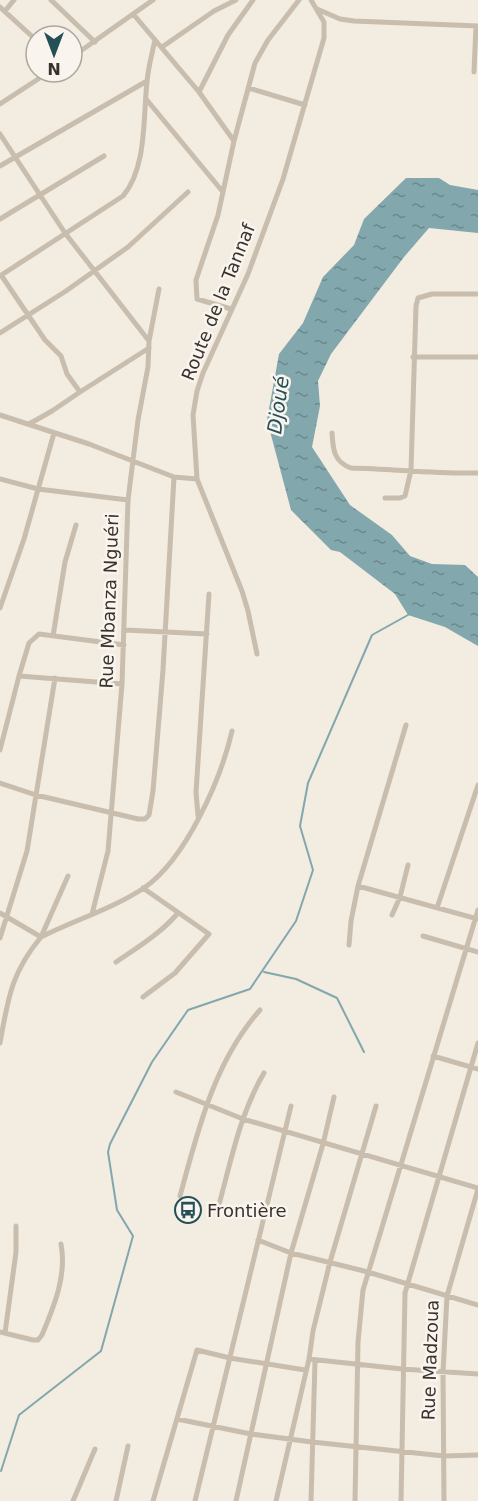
<svg xmlns="http://www.w3.org/2000/svg" width="478" height="1501" viewBox="0 0 478 1501" font-family="'DejaVu Sans',sans-serif">
<style>
.water{fill:url(#water-ripples)}
.lines{fill:none;stroke-linecap:round;stroke-linejoin:round}
.stream{stroke:#82a7ad;stroke-width:2}
.street{stroke:#c9bdae;stroke-width:5}
.labels{text-anchor:middle;dominant-baseline:central;stroke-width:5;stroke-linejoin:round;paint-order:stroke}
.street-label{font-size:18px;fill:#39312c;stroke:#f9f5ee}
.poi-label{font-size:18px;fill:#39312c;stroke:#f9f5ee;text-anchor:start}
.water-label{font-size:20px;font-style:italic;fill:#244f57;stroke:#f9f5ee}
</style>
<defs>
<pattern id="water-ripples" width="26" height="14" patternUnits="userSpaceOnUse" patternTransform="scale(1.5)"><rect width="26" height="14" fill="#82a7ad"/><path d="M2 4q2-2 4 0t4 0M15 11q2-2 4 0t4 0" fill="none" stroke="#6b898d"/></pattern>
</defs>
<rect width="100%" height="100%" fill="#f2ece1"/>
<path class="water" d="M406,178h33l11,7 28,5v43l-49,-5 -25,29 -73,97 -13,27 2,25 -8,41 38,58 42,30 18,21 22,8 33,1 13,12v69l-33,-19 -37,-12 -13,-21 -55,-42 -9,-2 -40,-40 -24,-90 12,-66 24,-31 20,-46 31,-32 10,-26z"/>
<g class="lines">
<path class="stream" d="M264,972l32,7 41,19 27,54
M1,1471l18,-56 82,-64 32,-115 -16,-26 -9,-58 2,-8 42,-82 36,-52 62,-21 46,-68 17,-51 -13,-44 8,-43 64,-148 36,-20"/>
<path class="street" d="M51,0l44,42
M0,7l36,33
M317,9l23,10 14,2 124,5
M5,11l9,-11
M134,15l65,77 35,49 -16,74 -22,65 1,19 34,10
M162,47l52,-36 22,-11
M72,57l81,-57
M474,72l2,-46
M249,88l56,17
M199,92l29,-57 25,-35
M146,99l77,93
M0,104l49,-32
M0,134l65,99 84,108
M234,141l21,-78 13,-23 31,-40
M0,166l147,-85
M0,219l104,-63
M1,275l44,65 16,16 6,18 13,18 -28,19 -23,13
M0,276l123,-80c24,-28 20,-79 24,-114 1,-14 5,-28 8,-42
M0,333l66,-42 62,-44 60,-55
M413,357h65
M80,392l69,-44
M0,415l89,29 85,33 23,2
M332,433c1,17 2,29 19,35 43,1 84,6 127,5
M0,479l38,10 90,11
M385,498h15l5,-2 6,-26 5,-164 2,-8 14,-4h46
M0,608l24,-69 30,-106
M125,630l82,4
M53,636l12,-74 11,-37
M257,654l-9,-43 -6,-20 -45,-112 -4,-64 4,-24 6,-18 45,-99 35,-95 41,-141v-16l-13,-22
M19,676l103,8
M0,750l19,-74 10,-33 10,-9 85,11
M0,783l36,12 102,24h7l4,-4 4,-24 10,-121 11,-193
M198,816l-2,-24 13,-198
M358,886l120,33
M143,888l66,46 -34,39 -32,24
M437,908l41,-123
M0,913l41,24 27,-61
M92,914l16,-63 14,-167 6,-184 10,-80 10,-53 1,-26 10,-52
M392,915l8,-18 8,-32
M423,936l55,16
M0,938l27,-87 28,-173
M349,945l2,-24 7,-35 48,-161
M116,962c22,-15 44,-28 62,-49
M0,1043c8,-44 11,-70 41,-106 34,-17 71,-28 103,-49 42,-29 77,-109 88,-157
M433,1056l45,13
M176,1092l67,27 235,69
M180,1196c18,-66 34,-134 80,-186
M217,1212c13,-46 22,-97 47,-139
M258,1240l33,13 77,19 110,33
M0,1332l33,8h5l4,-5c12,-29 25,-59 19,-91
M5,1333l11,-81v-26
M309,1359l93,10 76,5
M177,1419l74,15 61,8 132,14 34,-1
M73,1501l22,-52
M116,1501l12,-55
M153,1501l44,-151 33,8 75,12
M195,1501l96,-395
M236,1501l55,-248 32,-109 11,-47
M276,1501l33,-142 4,-28 17,-69 46,-156
M311,1501l4,-140
M355,1501l3,-159 5,-52 115,-380
M401,1501l4,-208 73,-250
M444,1501l-1,-129 4,-76 31,-107"/>
</g>
<defs>
<symbol id="bus-ring" viewBox="-11 -11 22 22"><circle r="9.5" fill="#f9f5ee" stroke="#244f57" stroke-width="1.5"/><path d="M-5-6H5V4H4V6H2V4H-2V6H-4V4H-5ZM-3.5-4V0h7V-4ZM-3.5 1.2v1.5H-2V1.2ZM2 1.2v1.5H3.5V1.2Z" fill="#244f57"/></symbol>
</defs>
<g fill-rule="evenodd">
<use href="#bus-ring" x="173" y="1195" width="30" height="30"/>
</g>
<g class="labels">
<g class="street-label">
<text transform="translate(218 302) rotate(-68)">Route de la Tannaf</text>
<text transform="translate(109 601) rotate(-88)">Rue Mbanza Nguéri</text>
<text transform="translate(430 1360) rotate(-88)">Rue Madzoua</text>
</g>
<g class="poi-label">
<text x="207" y="1210">Frontière</text>
</g>
<g class="water-label">
<text transform="translate(278 405) rotate(-82)">Djoué</text>
</g>
</g>
<g transform="translate(54 54) rotate(180)"><circle r="28" fill="#f9f5ee" stroke="#aca7a0" stroke-width="1.5"/>
<path d="M0-4.5L10 22L0 15L-10 22Z" fill="#244f57"/>
<text y="-9" font-size="16" font-weight="bold" text-anchor="middle" fill="#39312c">N</text>
</g>
</svg>
